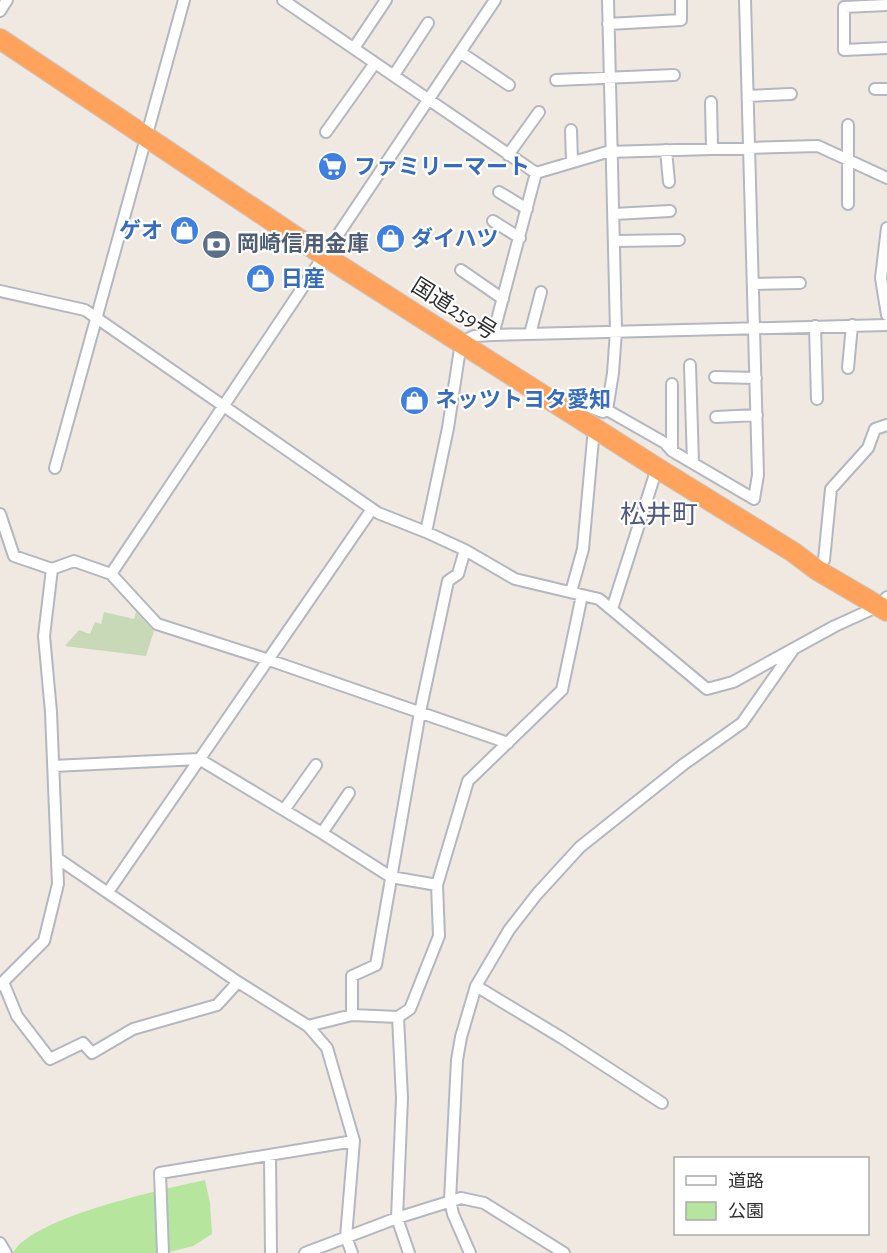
<svg xmlns="http://www.w3.org/2000/svg" width="887" height="1253" viewBox="0 0 887 1253" font-family="'Alegreya Sans','Noto Sans JP',sans-serif">
<style>
.green{fill:#b6e59e}
.cemetery{fill:#c8d9b8}
.lines{fill:none;stroke-linecap:round;stroke-linejoin:round}
.street-casing{stroke:#b4b7c1;stroke-width:14}
.highway-casing{stroke:#c9c9c9;stroke-width:22}
.street{stroke:#fff;stroke-width:10}
.highway{stroke:#ffa35c;stroke-width:20}
.labels{text-anchor:middle;dominant-baseline:central;stroke-width:4.5;stroke-linejoin:round;paint-order:stroke}
.shop-label{font-size:22px;font-weight:bold;fill:#366cbe;stroke:#fff;text-anchor:start}
.service-label{font-size:22px;font-weight:bold;fill:#4e5e75;stroke:#fff;text-anchor:start}
.street-label{font-size:22px;fill:#2e2e2e;stroke:#fff}
.quarter-label{font-size:26px;fill:#4d5680;stroke:#fff}
</style>
<rect width="100%" height="100%" fill="#efe9e1"/>
<path class="green" d="M205,1180l5,23 2,31 -19,12 -27,7h-153c19,-36 151,-64 192,-73z"/>
<path class="cemetery" d="M104,612l30,7 2,-7 18,19 -8,25 -81,-10 14,-16 11,4 5,-12 6,2z"/>
<g class="lines">
<defs>
<path id="street" d="M283,0l253,173 71,-21 211,-6 69,32
M887,5l-43,2v43l43,-2
M0,11l7,-11
M608,24l73,-4v-20
M354,48l32,-48
M460,52l49,33
M394,75l34,-52
M556,80l118,-5
M875,89h12
M748,96l43,-2
M711,102l1,46
M848,125v79
M571,130l1,32
M326,132l49,-69
M666,150l3,32
M508,155l31,-43
M499,192l28,17
M614,214l56,-3
M493,221l27,17
M887,228l-6,50 6,37
M615,241l64,-1
M461,270l42,29
M753,284l47,-1
M0,291l85,19 293,203 48,19 39,18 50,29 84,20 108,90 26,-7 102,-56 44,-20 8,-9
M815,326l2,73
M530,334l11,-42
M493,335l43,-162
M690,365l3,98
M848,368l4,-43
M715,377l41,1
M672,384v67
M567,410l11,-7 25,9 4,-2 6,-37 3,-42 -8,-331
M607,410l58,33 7,8 82,48 4,-24 -13,-475
M716,417l41,-2
M55,468l129,-468
M0,514l14,42 38,13 -8,67 7,76 7,172 -14,57 -44,44
M426,532l22,-104 13,-86 13,-6 19,-1 394,-10
M52,569l22,-8 37,13 46,50 112,36 239,83
M817,570l7,-10 7,-71 37,-41 7,-19 12,-4
M111,574c129,-190 255,-383 384,-574
M571,592l12,-43 11,-121
M612,609l45,-141
M53,766l146,-7 123,74 69,44 46,8
M284,810l32,-45
M322,833l27,-40
M57,858l181,124 70,44 19,22 27,93 -8,96 6,16
M108,892l264,-383
M3,982l14,34 33,43 33,-16 9,10 41,-24 84,-24 21,-23
M476,986l86,52 100,65
M352,1015v-39l24,-11 44,-253 28,-131 10,-7 7,-24
M398,1017l4,81 -5,120 12,35
M308,1026l44,-11 46,2 12,-8 29,-73 -2,-51 31,-104 94,-91 20,-95
M270,1155l1,98
M0,1243l6,10
M163,1253l-3,-80 194,-32
M305,1253l92,-35 64,-20 23,5 80,50
M470,1253l-17,-39 -3,-14 7,-140 4,-23 15,-51 33,-56 28,-36 43,-47 104,-83 58,-41 51,-73"/>
<path id="highway" d="M0,39l323,216 334,213 136,84 24,18 70,41"/>
</defs>
<use href="#street" class="street-casing"/>
<use href="#highway" class="highway-casing"/>
<use href="#street" class="street"/>
<use href="#highway" class="highway"/>
</g>
<defs>
<symbol id="supermarket-disc" viewBox="-11 -11 22 22"><circle r="9.5" fill="#3f7fe0" stroke="#fff"/><path d="M-6-5.5h2.5l.6 2H6L4.5 2H-2.5L-4.4-4H-6ZM-1.5 3.2a1.3 1.3 0 1 0 .1 0ZM3 3.2a1.3 1.3 0 1 0 .1 0Z" fill="#fff"/></symbol>
<symbol id="shop-disc" viewBox="-11 -11 22 22"><circle r="9.5" fill="#3f7fe0" stroke="#fff"/><path d="M-5-2.5h2.3a2.7 3.5 0 0 1 5.4 0H5L5.5 6h-11ZM-1.5-2.5h3a1.5 2.3 0 0 0-3 0Z" fill="#fff"/></symbol>
<symbol id="bank-disc" viewBox="-11 -11 22 22"><circle r="9.5" fill="#5c6f8a" stroke="#fff"/><path d="M-6-4H6V4H-6ZM0-2.3a2.3 2.3 0 1 0 0 4.6a2.3 2.3 0 1 0 0-4.6Z" fill="#fff"/></symbol>
</defs>
<g fill-rule="evenodd">
<use href="#supermarket-disc" x="316" y="150" width="33" height="33"/>
<use href="#shop-disc" x="168" y="214" width="33" height="33"/>
<use href="#shop-disc" x="374" y="222" width="33" height="33"/>
<use href="#bank-disc" x="200" y="228" width="33" height="33"/>
<use href="#shop-disc" x="244" y="262" width="33" height="33"/>
<use href="#shop-disc" x="398" y="384" width="33" height="33"/>
</g>
<g class="labels">
<g class="shop-label">
<text x="354" y="167">ファミリーマート</text>
<text x="163" y="231" text-anchor="end">ゲオ</text>
<text x="411" y="239">ダイハツ</text>
<text x="281" y="279">日産</text>
<text x="435" y="400">ネッツトヨタ愛知</text>
</g>
<g class="service-label">
<text x="237" y="244">岡崎信用金庫</text>
</g>
<g class="street-label">
<text transform="translate(454 309) rotate(32)">国道259号</text>
</g>
<g class="quarter-label">
<text x="659" y="515">松井町</text>
</g>
</g>
<rect x="674" y="1157" width="195" height="78" fill="#ffffff" stroke="#ababab" stroke-width="1.5"/>
<rect x="686" y="1176" width="30" height="9" fill="#ffffff" stroke="#ababab" stroke-width="1.5"/>
<text x="728" y="1187" font-size="18" fill="#2e2e2e">道路</text>
<rect x="686" y="1202" width="30" height="18" fill="#b6e59e" stroke="#ababab" stroke-width="1.5"/>
<text x="728" y="1217" font-size="18" fill="#2e2e2e">公園</text>
</svg>
